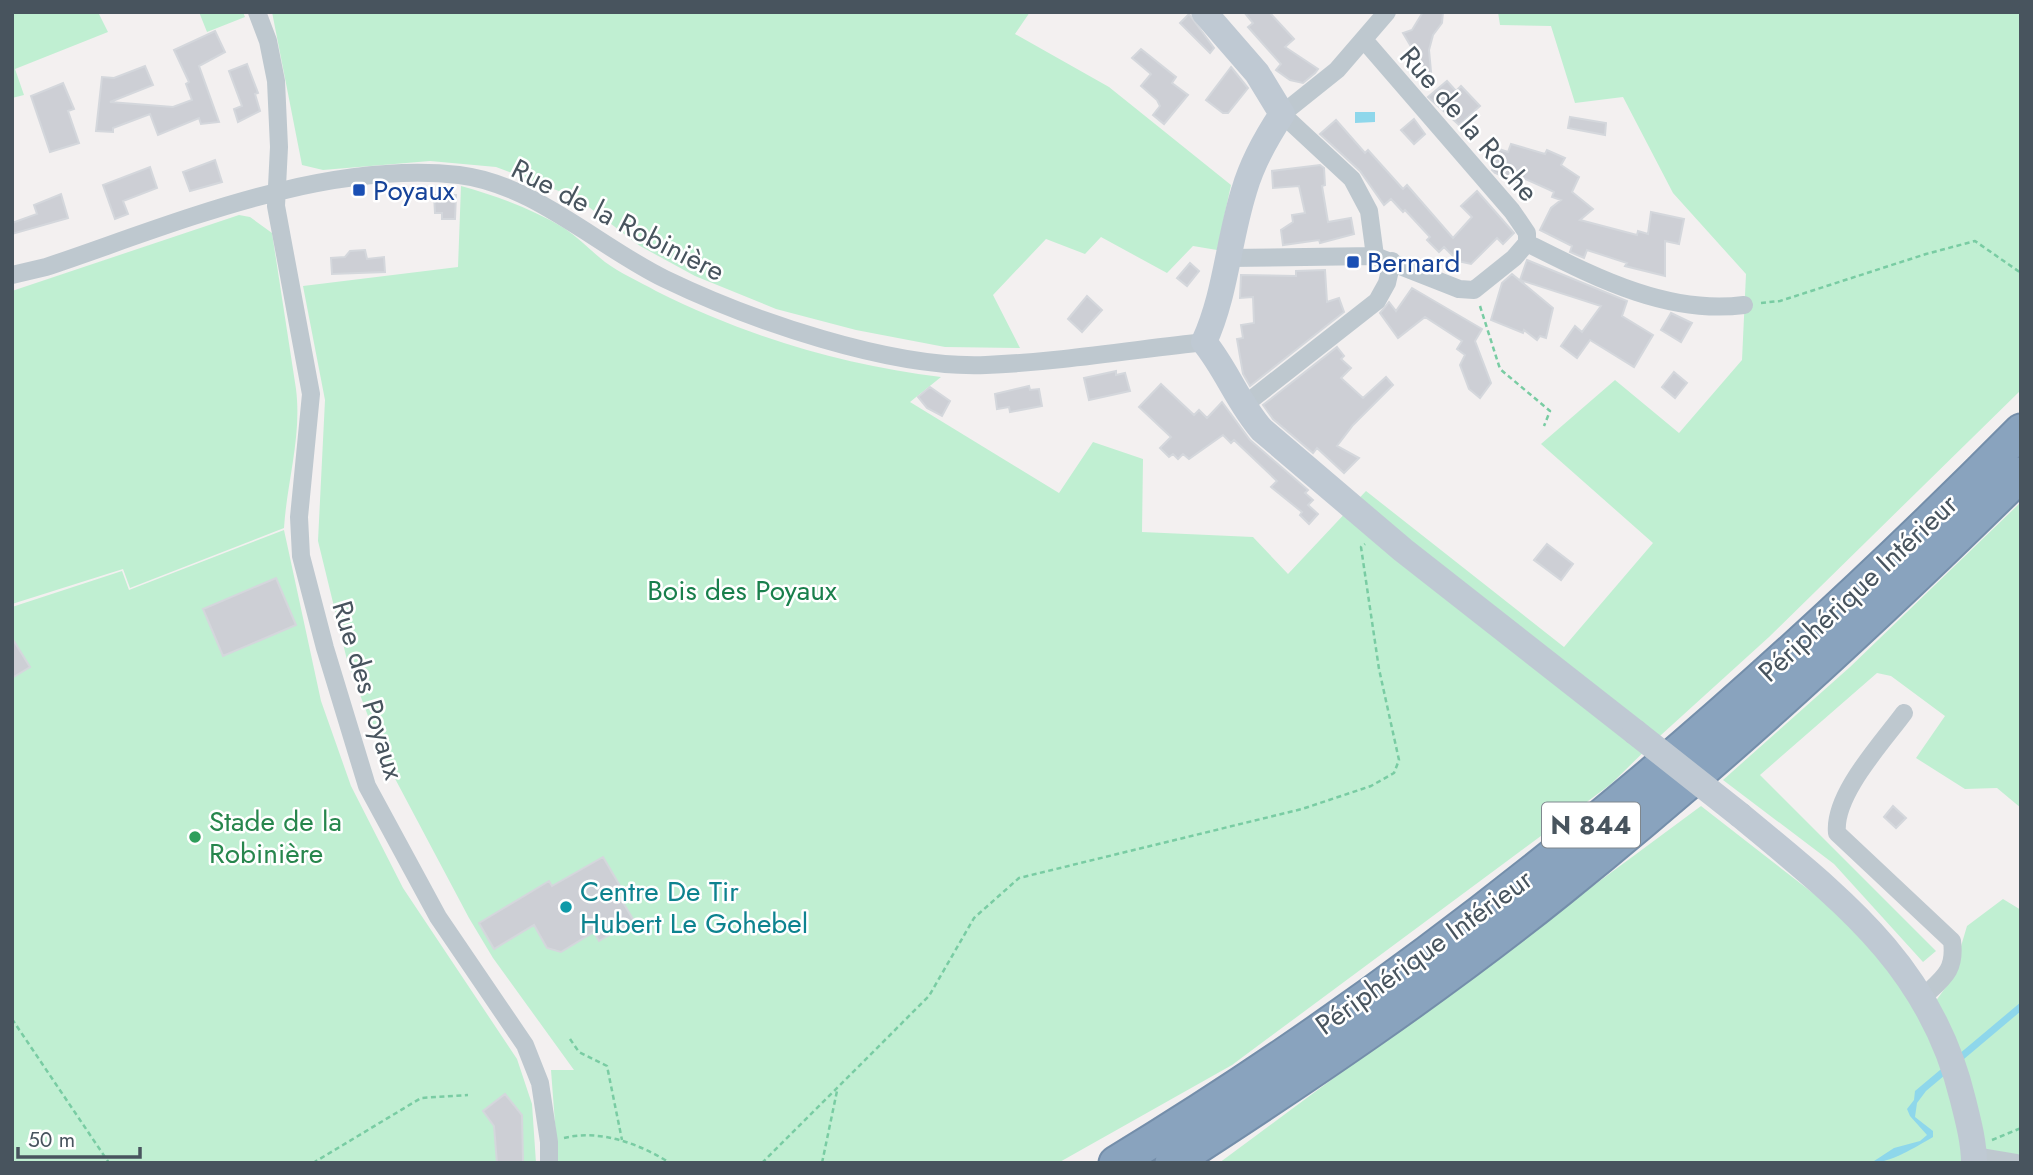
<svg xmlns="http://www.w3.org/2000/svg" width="2033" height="1175" viewBox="0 0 2033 1175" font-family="Jost,sans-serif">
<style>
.green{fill:#c0efd2}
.water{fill:#8ed7eb}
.building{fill:#cdcfd5;stroke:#d4d7dc;stroke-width:2}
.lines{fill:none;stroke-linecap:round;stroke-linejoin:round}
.highway-casing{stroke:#748eaa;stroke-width:37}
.path{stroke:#79cca3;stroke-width:2.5;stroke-dasharray:5 3.5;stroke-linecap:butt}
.street{stroke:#bec8cf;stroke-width:18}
.secondary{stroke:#bfc9d3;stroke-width:26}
.highway{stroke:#89a3be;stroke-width:33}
.secondary-bridge{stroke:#bfc9d3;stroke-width:26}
.transit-dot{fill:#1a4fb4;stroke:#fff;stroke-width:2.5}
.leisure-dot{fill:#2e9e5b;stroke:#fff;stroke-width:2.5}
.culture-dot{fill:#0f9aa8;stroke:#fff;stroke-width:2.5}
.labels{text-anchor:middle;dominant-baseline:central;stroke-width:5;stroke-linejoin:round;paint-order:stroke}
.shield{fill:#fff;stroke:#7f878e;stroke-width:2}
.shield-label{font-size:26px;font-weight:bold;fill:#48545e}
.street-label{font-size:28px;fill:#48545e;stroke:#fff}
.transit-label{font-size:28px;fill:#164399;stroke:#fff;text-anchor:start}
.park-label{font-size:28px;fill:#197f4c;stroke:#fff}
.leisure-label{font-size:28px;fill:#27864d;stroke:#fff;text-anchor:start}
.culture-label{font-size:28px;fill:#0d838f;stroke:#fff;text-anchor:start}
</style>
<rect width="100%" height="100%" fill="#f3f0f0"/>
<path class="green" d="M12,12h86l10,20 -93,37 9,26 -12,3z
M199,12h44l2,5 -38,15z
M272,12h758l-15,22 94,53 122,98 -14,65 -24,-4 -26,27 -66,-36 -16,17 -39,-15 -53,56 27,53 -75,-1 -89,-17 -80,-21 -81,-33 -55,-30 -63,-48 -81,-31 -66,-6 -107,9 -21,-5z
M1498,12h523v378l-252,247 -108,98 -50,49 -379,281 -174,98h-500l-7,-93h23l-81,-112 -24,-40 -86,-162 -36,-96 -29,-119 7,-141 -22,-114 155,-19 3,-81c36,10 71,23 103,42 15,10 27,23 41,34 15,11 35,20 51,29 89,45 187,74 285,86l-31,25 149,91 34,-51 50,17 -1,73 111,5 35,37 78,-83 198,156 89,-104 -112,-99 74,-64 64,53 63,-73 4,-86 -73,-81 -50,-96 -48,6 -24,-77 -51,-1z
M239,215l11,2 22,16 24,156c6,47 -9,92 -12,139l-154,60 -7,-19 -111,35v-313z
M2021,502v306l-24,-20 -32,1 -49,-31 29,-42 -54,-40 -14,-3 -117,102 176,176 -13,11 -89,-98 -111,-84 127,-113z
M284,530l37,171 30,85 52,102 114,171 15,45 4,59h-524v-556l110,-36 7,19z
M1701,806l162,126 59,88 29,-40 16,-54 36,-27 18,11v253h-802z"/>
<path class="water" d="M1355,112h20v10l-20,1z
M2021,1002v9l-95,80 -9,12 -2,14 18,14v6c-17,10 -43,26 -62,26l23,-15 26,-7 7,-6 -17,-19 -3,-7 7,-9 1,-9z"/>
<path class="building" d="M1244,12h25l25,27 -9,8 33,22 -3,4 -12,10 -13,-3 -14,-10 5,-6 -33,-37 5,-4z
M1423,12h20l-1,11 -9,12 -4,15 3,32 -29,-49 9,-3z
M1189,14l25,34 -4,5 -30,-30z
M215,31l10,21 -26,14 20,56 -18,2 -2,-6 -41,17 -8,-21 -37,14v4l-17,-1 6,-54 12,1 31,-12 8,19 -43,17 63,5 19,-7 -6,-16 3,-2 -15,-32z
M1141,49l35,28 -4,6 16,12 -24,29 -11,-9 7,-9 -3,-6 -16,-14 10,-12 -19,-16z
M247,64l11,29 -3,1 5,17 -22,11 -4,-13 8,-3 -13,-35z
M1231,67l17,21 -20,25h-5l-17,-13z
M1447,81l9,10 5,-5 19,20 -21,19 -31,-28z
M63,83l11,26 -6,2 11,32 -29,9 -19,-56z
M1570,117l36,6 -1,12 -37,-7z
M1414,119l11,15 -11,10 -13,-14z
M1336,120l29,33 3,-3 35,39 4,-4 46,53 19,-21 -11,-11 16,-15 37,42 -11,11 -6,-6 -26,26 -13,-3 -14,-14 -5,5 -12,-12 3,-3 -25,-27 -2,2 -12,-13 -7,6 -24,-34 -40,-37z
M1511,144l34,10 2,-4 18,8 -4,7 18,12 -7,15 21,17 -13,11 57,15 1,-4 10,3 3,-22 33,7 -5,25 -14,-3v35l-40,-10 2,-3 -40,-13 -3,8 -14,-6 2,-6 -32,-16 11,-22 10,-8 -9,-3 2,-5 -4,-2 -29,-13 -2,6 -24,-10 -3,-3 7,-21 9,3z
M215,160l7,22 -32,9 -7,-19z
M1320,165l4,3 1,17 -3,1 6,36 23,-4 3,16 -34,9 -1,-3 -36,5 -2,-15 12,-8 -1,-7 13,-2 -6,-27 -26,2 -1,-17z
M150,167l7,21 -34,13 5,13 -13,5 -12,-34z
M61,194l7,24 -56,16v-11l25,-9 -3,-9z
M434,195h22l-1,24h-13v-6h-7z
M365,250l2,9 17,-2 1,15 -53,2 -1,-16 14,-1 5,-6z
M1527,260l100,41 -5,15 31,19 -19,32 -44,-27 -13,18 -16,-12 14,-20 7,6 19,-26 -81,-26z
M1190,263l9,8 -12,15 -10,-8z
M1325,270l2,32 12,-4 5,14 -94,74 -7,-12 -6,-35 6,-1 -2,-13 13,-2 -1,-26 -13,1 1,-23 55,1v-5z
M1512,274l41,34 -7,30 -6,-2 -3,4 -13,-10 -1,3 -32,-13 11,-37z
M1412,288l70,41 -7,12 16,42 -11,15 -11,-9 -9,-24 5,-10 -8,-6 5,-8 -37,-24 -27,21 -18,-25 9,-11 7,9z
M1087,296l15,14 -20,22 -14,-13z
M1671,313l21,10 -11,19 -20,-12z
M1337,347l7,9 -3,3 10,9 -10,10 22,20 23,-21 7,8 -40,40 -16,21 22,12 -15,15 -27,-25 -4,5 -40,-34 -10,-14z
M1116,371v4l9,-2 5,18 -41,9 -5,-22z
M1674,372l13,11 -12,15 -13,-11z
M1161,384l33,31 5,-5 8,8 15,-16 28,38 58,50 -3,3 8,7 -5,5 10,9 -9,10 -9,-9 2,-3 -31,-25 6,-6 -43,-41 -3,3 -8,-8 -34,24 -6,-5 -5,5 -5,-5 -4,3 -9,-9 11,-11 -32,-30z
M1029,386l1,4 9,-1 3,17 -32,6 -1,-5 -12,2 -2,-15z
M930,387l20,14 -8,15 -15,-8 -9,-11z
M1547,544l26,20 -12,16 -27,-20z
M276,578l20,47 -73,31 -20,-47z
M12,638l18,29 -18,11z
M1893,806l13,12 -10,10 -12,-11z
M603,857l20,34 -5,3 16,27 -35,20 -5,-9 -33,20 -14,-4 -13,-23 -40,24 -15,-26 70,-42 3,5z
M505,1094l17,21 1,48h-26l-3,-37 -11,-15z"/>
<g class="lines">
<defs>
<path id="highway" d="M1116,1163c334,-202 631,-456 905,-732
M1172,1163c133,-86 264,-174 387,-273 162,-130 314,-270 462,-416"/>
</defs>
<use href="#highway" class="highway-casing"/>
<path class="path" d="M1761,303l19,-2 146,-47 49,-13 46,32
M1480,306l20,63 50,42 -6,15
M12,1019l97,144
M570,1039l9,13 28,14 15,74
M564,1138c36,-9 76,6 106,25
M1992,1140l29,-12
M313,1163l108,-65 47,-3
M762,1163l167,-167 45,-78 45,-40 283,-69 69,-23 23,-13 5,-13 -20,-91 -18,-122 4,-3
M822,1163l15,-72"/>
<path class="street" d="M257,12l11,29 8,40 3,66 -3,59 35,188 -12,123 2,39 24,92 42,138 71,131 87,128 15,38 9,59v21
M1365,41l147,170 15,22v10
M1527,243c68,34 140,72 217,62
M1375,256l-6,-45 -17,-32 -70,-65 55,-44 50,-58
M1229,258l146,-2 84,33 15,1 40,-32 13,-15
M12,275l34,-8c128,-43 276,-107 413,-92 75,9 140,72 206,104 85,41 226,90 321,86 72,-3 146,-15 218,-23
M1243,406l134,-105 10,-18 5,-22
M1904,713c-22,30 -71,82 -67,120l115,108c4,30 -9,37 -30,57
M1974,1156l42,7"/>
<path class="secondary" d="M1204,12l53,61 25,41c-16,24 -30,49 -38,77 -16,51 -18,103 -40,151 23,28 34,61 58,88l141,120 232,182
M1740,815c101,84 191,151 223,285 5,20 11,42 11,63"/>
<use href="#highway" class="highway"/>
<path class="secondary-bridge" d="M1635,732l105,83"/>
</g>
<g class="transit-dot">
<rect x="352" y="183" width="14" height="14" rx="3.5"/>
<rect x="1346" y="255" width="14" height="14" rx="3.5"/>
</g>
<circle class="leisure-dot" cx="195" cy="837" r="7"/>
<circle class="culture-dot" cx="566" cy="907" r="7"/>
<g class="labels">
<rect class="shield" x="1542" y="802.5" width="98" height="45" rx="5"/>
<g class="shield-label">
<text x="1591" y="825">N 844</text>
</g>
<g class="street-label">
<text transform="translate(1469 124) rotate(49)">Rue de la Roche</text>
<text transform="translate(618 220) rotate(27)">Rue de la Robinière</text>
<text transform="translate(1858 588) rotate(-43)">Périphérique Intérieur</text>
<text transform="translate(368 690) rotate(73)">Rue des Poyaux</text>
<text transform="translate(1424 952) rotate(-36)">Périphérique Intérieur</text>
</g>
<g class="transit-label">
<text x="373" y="190">Poyaux</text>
<text x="1367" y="262">Bernard</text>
</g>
<g class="park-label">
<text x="742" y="590">Bois des Poyaux</text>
</g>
<g class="leisure-label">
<text x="209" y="821">Stade de la<tspan x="209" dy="32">Robinière</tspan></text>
</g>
<g class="culture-label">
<text x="580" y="891">Centre De Tir<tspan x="580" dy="32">Hubert Le Gohebel</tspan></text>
</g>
</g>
<rect width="2033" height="1175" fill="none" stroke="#48545e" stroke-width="28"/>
<path d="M18 1147v10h122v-10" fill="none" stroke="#48545e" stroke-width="3.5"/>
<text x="28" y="1147" font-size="21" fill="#48545e" stroke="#ffffff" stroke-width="5" paint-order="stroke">50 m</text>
</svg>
